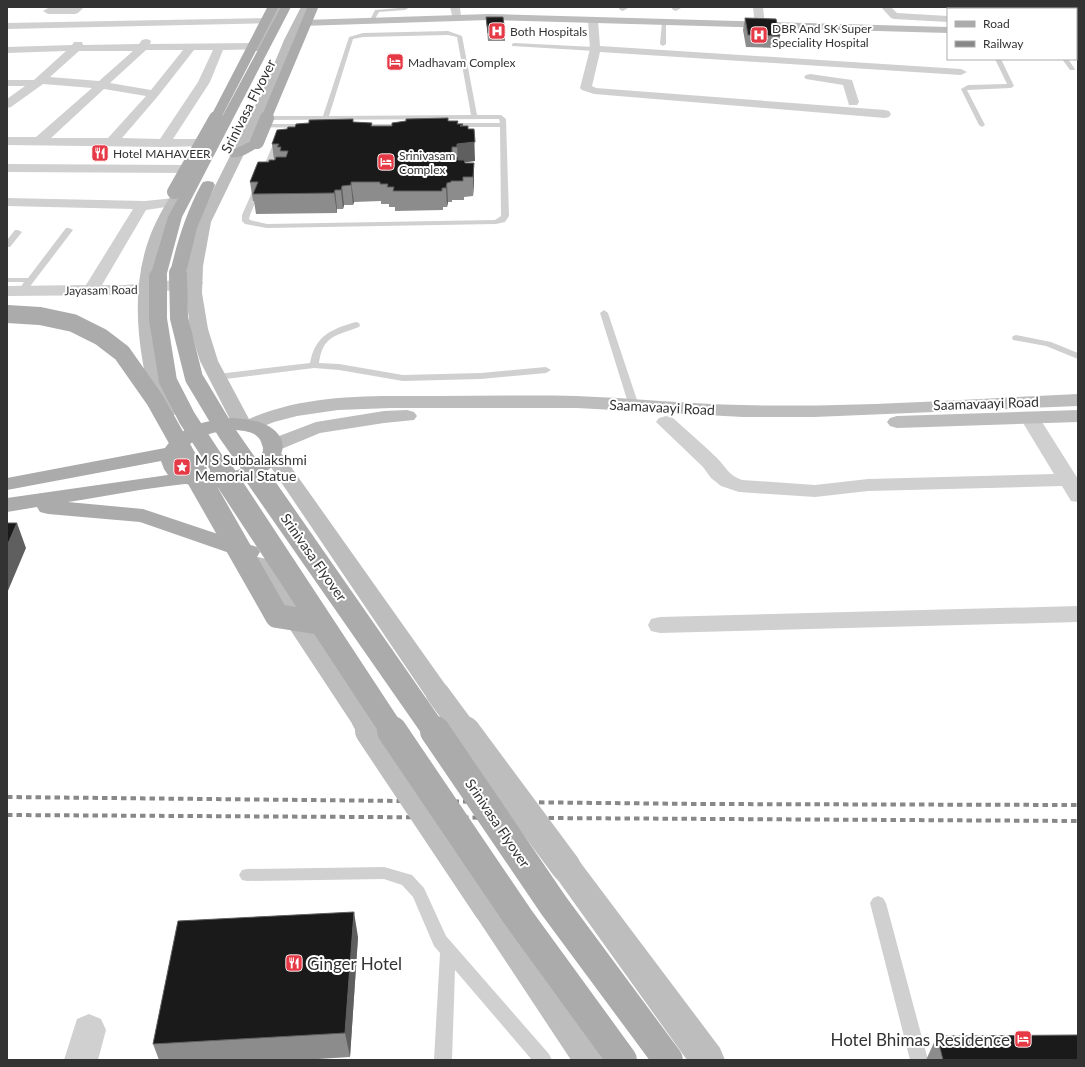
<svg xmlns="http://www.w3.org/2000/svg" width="1085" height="1067" viewBox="0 0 1085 1067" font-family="Lato,sans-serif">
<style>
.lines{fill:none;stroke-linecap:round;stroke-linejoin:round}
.lane{fill:#d0d0d0;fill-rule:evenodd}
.street{fill:#d0d0d0;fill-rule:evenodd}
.secondary{fill:#bdbdbd;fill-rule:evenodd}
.primary{fill:#ababab;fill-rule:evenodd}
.rail{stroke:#888;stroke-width:4;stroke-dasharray:5.5 4;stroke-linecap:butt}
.secondary-bridge-far1{stroke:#bdbdbd;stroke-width:24}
.secondary-bridge{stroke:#bdbdbd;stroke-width:30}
.primary-bridge-far4{stroke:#ababab;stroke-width:10}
.primary-bridge-far3{stroke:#ababab;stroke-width:14}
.primary-bridge-far2{stroke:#ababab;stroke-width:18}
.primary-bridge-far1{stroke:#ababab;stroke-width:24}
.primary-bridge{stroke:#ababab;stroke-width:30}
.wall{fill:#8c8c8c}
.shaded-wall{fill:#5f5f5f}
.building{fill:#1a1a1a;stroke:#5f5f5f}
.labels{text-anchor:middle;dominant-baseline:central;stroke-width:4;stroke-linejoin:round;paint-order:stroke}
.far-poi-label{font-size:12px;fill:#333;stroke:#fff;text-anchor:start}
.far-street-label{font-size:12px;fill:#333;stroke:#fff}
.street-label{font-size:14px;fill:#333;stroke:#fff}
.poi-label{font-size:14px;fill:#333;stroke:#fff;text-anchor:start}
.near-poi-label{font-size:17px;fill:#333;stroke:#fff;text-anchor:start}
</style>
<rect width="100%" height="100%" fill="#fff"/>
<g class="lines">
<path class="lane" d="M410,7l-5,3 -26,2 -4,7 -4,-1 4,-8z
M664,21l2,1v22l-3,2 -3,-2 2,-22z
M448,31l14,5 15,79h24l5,4 3,97 -4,6 -9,2 -229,4 -22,-4 -3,-3v-6l34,-77 3,-2 3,2 -32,77 -1,4 1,1 17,4 228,-4 6,-4 -1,-89h-52l-3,-2 3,-2h52l-1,-4 -240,1 -3,-2 3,-2h64l26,-79 14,-4zM448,35l9,2 14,78 -142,1 24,-77 10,-2z
M514,43l81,4 3,2 -3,2 -83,-5v-2z
M995,59h6l13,27 -3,2 -44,2 18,35 -3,2 -3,-2 -18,-36 7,-4 39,-1z
M1062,59h6l7,10 -1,1h-4z
M256,124h53l3,2 -3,2 -55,-1v-2z
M358,124h49l3,2 -3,2 -51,-1v-2z
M66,228h3l4,2 -48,63h-6l-1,-2 6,-9h-17v-4h21z
M15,230h3l4,2 -12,15h-3v-7z
M604,310l4,3 31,93 -2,2 -3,1 -5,-3 -29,-93z
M356,322l3,1 1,2 -1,2c-23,9 -36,8 -40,36l20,1 64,11 78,-2 65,-6 5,3 -5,3 -65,6 -78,2 -64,-11 -25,-2 -97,12 -5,-3 5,-3 93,-11c5,-27 21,-34 46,-41z
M1016,335l35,7 27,11v6l-32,-13 -33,-6 -1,-2 1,-2z
M384,867l28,8 12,13 22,48 103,118 3,6h-20l-77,-90 -3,90h-18l6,-107 -6,-7 -21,-49 -11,-12 -18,-6 -137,2 -5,-1 -3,-5 3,-5 5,-1z
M878,896l5,2 3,5 42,157h-18l-40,-157 3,-5z"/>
<path class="street" d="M74,7h10l-6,6 -3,1h-27l-5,-3 5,-3z
M450,7h10l1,10 -2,2h-6z
M618,7h10v1l-5,3 -3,-1z
M671,7h10v1l-5,3 -3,-1z
M753,7h10l2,19 -1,2 -4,1 -5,-3z
M881,7h10l6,6 51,3v6l-54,-3 -3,-1z
M1013,7h11l2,2h-11z
M1073,7h5v5h-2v-3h-5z
M593,17l5,3 2,26 361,23 6,3 -6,3 -361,-23 -8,34 4,2 289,22 4,1 2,3 -2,3 -4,1 -291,-24 -12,-4 -2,-2 10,-39 -2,-29z
M273,18l4,1 1,2 -1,2 -270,6v-6z
M146,39l4,1 1,2 -1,2 111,-1 5,3 -5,3 -38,1 -13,32 -37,57h30l5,1 1,3 -1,3 -44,1 -157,-2v-8h29l56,-49 -49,-4 -32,23 -4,1v-9l18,-13h-18v-6h27l32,-29 -59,2v-6l65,-2 2,-3h8l1,3 56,-1 3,-4zM146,50h37l-32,40 -41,-7zM194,50h19l-15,32 -38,57 -38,-1 36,-42zM79,51h54l-34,30 -49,-4zM104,89l42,7 -38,42h-57z
M810,74l42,6 7,22 -2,3h-8l-6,-20 -37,-6 -2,-2 2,-2z
M7,164l182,1 5,1 2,3 -2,3 -5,1 -182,-1z
M7,198l138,3 29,-3 5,1 2,3 -2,3 -33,5 -44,75h23l70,-7 6,2 2,3 -2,3 -6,2 -70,7 -118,1v-10l79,-1 47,-76 -126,-3z
M1030,412l7,2 41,65v23l-7,-1 -9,-15 -194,5 -53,6 -76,-5 -18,-6 -10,-8 -8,-11 -47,-45 3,-4 7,-2 7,2c14,13 30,26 44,40 9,9 11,17 25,22l73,5 53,-6 186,-5 -34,-56 3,-4z
M1078,606v16l-418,11 -9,-2 -3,-6 3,-6 9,-2z
M89,1014l12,5 5,11 -8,30h-34l13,-41z"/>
<path class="secondary" d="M275,7h10l-20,42 -1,2h-8l-1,-2z
M301,7h10l-7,13 185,-6 459,13v6l-459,-13 -188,6 -7,14 -17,46 -66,136 -8,44 -1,27 6,36 10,32 31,58c58,-26 126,-23 189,-23 46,0 92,-1 138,0 56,2 112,8 167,9 112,3 224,-6 335,-11v12l-264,11h-71l-166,-9h-186l-53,2 -41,6 -23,6 -25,10 -14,-3 -35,-68 -10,-32 -4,-36 1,-27 10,-44 68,-136 19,-46z
M1076,27h2v6h-2z
M192,168l5,1 2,3c-12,19 -24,38 -32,59 -23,59 -11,125 8,183l-3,4 -7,2 -7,-2 -3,-4c-17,-59 -27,-125 -3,-183 9,-21 22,-40 33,-59l2,-3z
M407,410l7,2 3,4 -3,4 -30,3 -64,10 -41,17 168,237 4,7 -4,7 -9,3 -9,-3 -167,-247 4,-5 -3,-4 3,-4 50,-19 68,-11z
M1078,410v12l-181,6 -7,-2 -3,-4 3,-4 7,-2z
M258,557l8,2 107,155 4,7 -4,7 -9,3 -9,-3 -108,-164 3,-5z
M566,854l11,4 143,190 5,12h-38l-132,-184 -4,-9 4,-9z
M488,894l11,4 104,150 5,12h-37l-94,-142 -4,-10 4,-10z"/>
<path class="primary" d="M281,7h10l-109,210 -16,60 -2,3 -6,2 -6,-2 -2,-3 18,-60z
M257,138l5,1 1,3 -1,3c-9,5 -20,14 -31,12l-2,-3 2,-3z
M208,181l5,1 2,3 -18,43 -11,45 -2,3 -6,2 -6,-2 -2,-3c7,-31 16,-60 31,-88l2,-3z
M232,418c12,1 27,2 38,9 26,17 7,40 -13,50 -16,7 -34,12 -51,10 -7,0 -14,-3 -21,-3 -39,4 -78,12 -117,18l75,7 114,38 3,5 -3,5 -8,2 -8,-2 -101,-35 -92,-8 -8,-2 -3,-5 -30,5v-14l161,-23 -4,-6 -3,-8 -154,29v-12l158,-30c16,-22 41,-28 67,-30zM232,430c11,0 27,1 30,15 2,4 1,8 -2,11 -13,16 -63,29 -77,10 -1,-2 -2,-7 -3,-9 10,-20 31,-25 52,-27z"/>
<path class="rail" d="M7,797l695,7 376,1
M7,815l1071,6"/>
<path class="secondary-bridge-far1" d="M438,694l28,38
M364,721l7,11"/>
<path class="secondary-bridge" d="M370,731l118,177
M465,731l101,136"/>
<path class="primary-bridge-far4" d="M215,119l58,-112
M266,119l47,-112"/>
<path class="primary-bridge-far3" d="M257,142l10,-24
M174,192l42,-74"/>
<path class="primary-bridge-far2" d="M178,273l1,45 15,60 33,55 28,40
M158,277v42l10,62 19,37 36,55
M7,314l33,2 33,7 28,14 21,16 33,47 41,73"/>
<path class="primary-bridge-far1" d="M195,472l82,144 44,7
M222,472l171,260
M254,472l181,260"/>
<path class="primary-bridge" d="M392,731l126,186 104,143
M435,731l119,175 114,154"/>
</g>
<path class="wall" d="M486,17l19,16v8h-17z
M745,18l35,18 -2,12 -32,-1 -3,-17z
M448,121l10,3h5v2l5,3 7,32 -11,1 1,1h9v19l-1,14 -9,1v3h-12v2h-4l-1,5h-4v3l-48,1v-4h-6v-3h-8v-3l-27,1 -1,3h-9l-1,4h-6v4l-81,1 -2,-13h-1l-3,-19 19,-20 5,-2 -2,-16 15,-15 67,-7 18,1v3h20z
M358,937l-8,120 -48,3h-143l-6,-16z
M937,1036l141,24h-152z"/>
<path class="shaded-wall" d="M463,124l1,18 5,1 5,-14 1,32 -16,2 -1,3 -1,-22 3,-18z
M474,163v19l-1,14v-19z
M351,182l3,20 -1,3 -2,-20z
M447,183l1,19 -1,5 -1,-19z
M342,186l2,19 -1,4 -2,-19z
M335,190l2,19v4l-3,-20z
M17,523l9,25 -19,45v-47z
M354,912l4,25 -8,120 -5,-24z"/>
<path class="building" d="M486,17h17l2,16h-17z
M745,18l31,1 4,17 -32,-1z
M448,118v3h10l-1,3h6l-3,2h8v3h6l1,13 -18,2v3h-5v10h6v3h6l1,3h9l-1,14h-10v4h-12v1l-4,1 -1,5h-4v3h-49l1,-4h-7l1,-3h-8v-2h-29v3l-9,1 -1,4h-6l-1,3 -81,1 5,-12h-8l8,-20h11v-2h6l1,-3h10l2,-6h-8l1,-4h-4l2,-3h-7l5,-14 10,-1 1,-2h7l1,-3 13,-1v-3l44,-1v3l19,1 -1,3h21v-3l14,-2v-2z
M7,523h10l-10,23z
M354,912l-9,121 -192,11 25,-123z
M1078,1035v25h-135l-6,-24z"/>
<defs>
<symbol id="hospital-square" viewBox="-11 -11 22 22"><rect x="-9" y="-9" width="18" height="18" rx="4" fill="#e63946" stroke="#fff"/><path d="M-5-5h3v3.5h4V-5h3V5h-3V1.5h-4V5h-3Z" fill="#fff"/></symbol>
<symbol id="hotel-square" viewBox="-11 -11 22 22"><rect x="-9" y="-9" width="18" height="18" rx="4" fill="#e63946" stroke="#fff"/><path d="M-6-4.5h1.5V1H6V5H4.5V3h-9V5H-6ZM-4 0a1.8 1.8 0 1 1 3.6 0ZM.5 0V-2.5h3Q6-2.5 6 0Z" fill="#fff"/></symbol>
<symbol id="restaurant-square" viewBox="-11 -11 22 22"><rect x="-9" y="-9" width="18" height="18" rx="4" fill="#e63946" stroke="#fff"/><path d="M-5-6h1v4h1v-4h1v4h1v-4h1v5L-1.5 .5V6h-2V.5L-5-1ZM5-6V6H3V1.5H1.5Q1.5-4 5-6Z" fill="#fff"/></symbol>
<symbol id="sight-square" viewBox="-11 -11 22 22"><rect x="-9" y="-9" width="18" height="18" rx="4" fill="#e63946" stroke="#fff"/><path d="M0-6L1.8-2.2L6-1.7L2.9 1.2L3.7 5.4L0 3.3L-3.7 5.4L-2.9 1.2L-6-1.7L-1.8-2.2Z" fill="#fff"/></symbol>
</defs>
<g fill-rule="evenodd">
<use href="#hospital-square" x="487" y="21" width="20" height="20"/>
<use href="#hospital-square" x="749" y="25" width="20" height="20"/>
<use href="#hotel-square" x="385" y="52" width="20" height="20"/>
<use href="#restaurant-square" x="90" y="143" width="20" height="20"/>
<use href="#hotel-square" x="376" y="152" width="20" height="20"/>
<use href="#sight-square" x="172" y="457" width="20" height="20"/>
<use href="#restaurant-square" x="284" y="953" width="20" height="20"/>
<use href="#hotel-square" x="1013" y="1029" width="20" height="20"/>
</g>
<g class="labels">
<g class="far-poi-label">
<text x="772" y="28">DBR And SK Super<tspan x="772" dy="14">Speciality Hospital</tspan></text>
<text x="510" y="31">Both Hospitals</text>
<text x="408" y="62">Madhavam Complex</text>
<text x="113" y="153">Hotel MAHAVEER</text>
<text x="399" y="155">Srinivasam<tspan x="399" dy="14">Complex</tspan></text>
</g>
<g class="far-street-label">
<text transform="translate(101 290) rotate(-1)">Jayasam Road</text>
</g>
<g class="street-label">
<text transform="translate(248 106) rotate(-63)">Srinivasa Flyover</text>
<text transform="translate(986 403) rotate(-2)">Saamavaayi Road</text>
<text transform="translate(662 407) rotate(3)">Saamavaayi Road</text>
<text transform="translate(314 557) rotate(55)">Srinivasa Flyover</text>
<text transform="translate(498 823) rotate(56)">Srinivasa Flyover</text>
</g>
<g class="poi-label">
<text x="195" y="459">M S Subbalakshmi<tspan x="195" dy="16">Memorial Statue</tspan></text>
</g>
<g class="near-poi-label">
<text x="307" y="963">Ginger Hotel</text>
<text x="1010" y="1039" text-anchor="end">Hotel Bhimas Residence</text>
</g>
</g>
<rect width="1085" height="1067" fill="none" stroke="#333333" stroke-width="16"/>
<rect x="947" y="8" width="130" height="52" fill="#ffffff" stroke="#adadad"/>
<rect x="955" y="21" width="20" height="6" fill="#ababab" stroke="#adadad"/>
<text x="983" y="28" font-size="12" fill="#333333">Road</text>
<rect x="955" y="41" width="20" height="6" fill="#888888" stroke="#adadad"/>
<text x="983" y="48" font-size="12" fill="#333333">Railway</text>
</svg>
